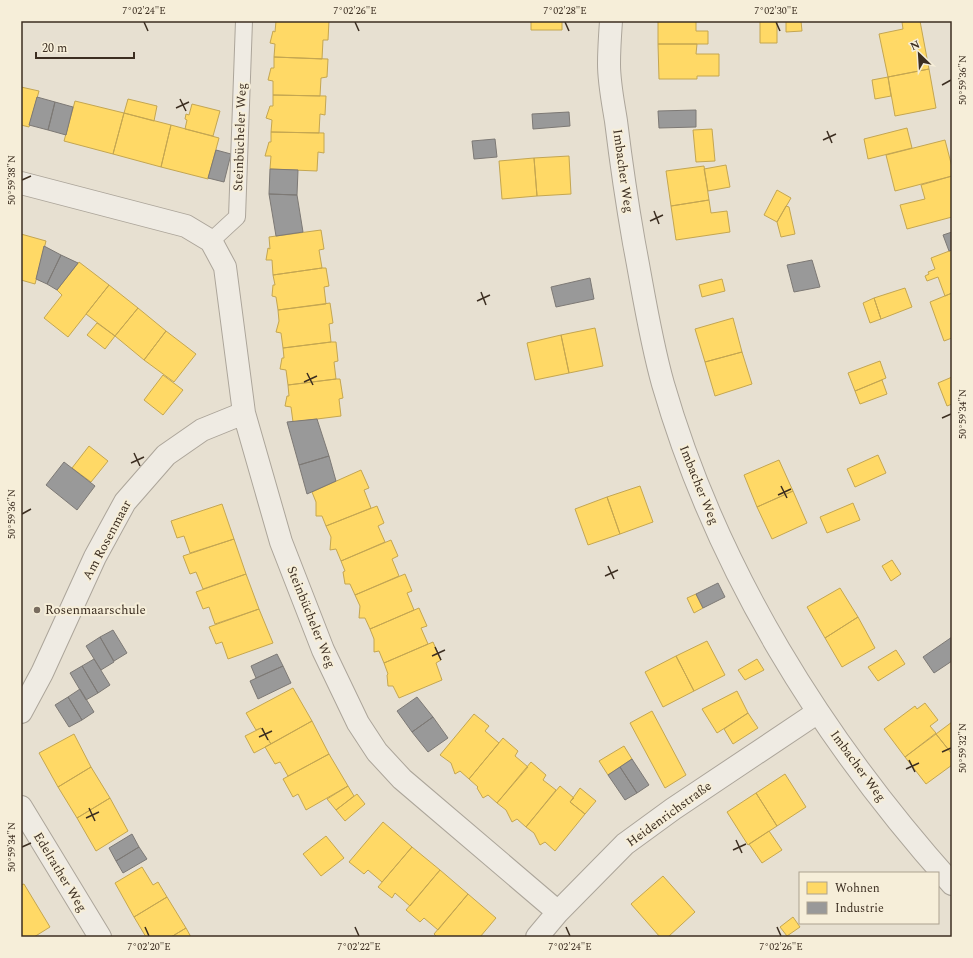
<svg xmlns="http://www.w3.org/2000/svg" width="973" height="958" viewBox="0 0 973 958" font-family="Spectral,serif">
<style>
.homes{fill:#ffd966;stroke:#c4a651}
.industry{fill:#999;stroke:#7d7975}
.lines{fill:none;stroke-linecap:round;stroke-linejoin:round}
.lane-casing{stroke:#aca59a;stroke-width:18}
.street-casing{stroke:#aca59a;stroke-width:24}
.lane{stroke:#efebe3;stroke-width:16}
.street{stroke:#efebe3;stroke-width:22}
.ticks{fill:none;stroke:#3c2e21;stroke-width:1.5}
.poi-dot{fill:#786c5f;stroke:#f6eed9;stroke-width:1.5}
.labels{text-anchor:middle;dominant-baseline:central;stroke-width:4;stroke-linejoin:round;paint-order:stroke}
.street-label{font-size:13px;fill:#3c2e21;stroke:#f6eed9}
.poi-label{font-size:13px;fill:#3c2e21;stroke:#f6eed9;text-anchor:start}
.neatline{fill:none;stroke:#3c2e21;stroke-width:1.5}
.ticks-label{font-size:10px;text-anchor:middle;fill:#3c2e21}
</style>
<rect width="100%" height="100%" fill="#e7e0d1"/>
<path class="homes" d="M276,21h53l-1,19h-5l-1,19 -48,-2 1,-13 -5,-1 3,-12 2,1z
M531,21h31v9h-31z
M658,21h38v10h12v13h-50z
M760,21h17v22h-17z
M786,21h15l1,10 -16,1z
M909,21h11l9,48 -41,8 -9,-43 24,-5 -1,-7z
M658,44h39l-1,10h23v22h-22v3h-38z
M274,57l54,2 -1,18 -6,1 -1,18 -47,-1v-14l-5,-1 3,-12h3z
M929,69l7,39 -41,8 -7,-39z
M888,77l3,19 -16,3 -3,-19z
M21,87l18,4 -10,36 -8,-2z
M273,95l53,1 -1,19 -5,-1 -1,19 -48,-1 1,-12 -6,-2 4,-12h3z
M128,99l29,7 -3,15 -30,-8z
M75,101l49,12 -11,41 -49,-13z
M192,104l28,7 -7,25 -28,-7 2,-9 -2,-1 1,-5 3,1z
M124,113l47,12 -10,42 -48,-13z
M171,125l48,13 -11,41 -47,-12z
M907,128l5,20 -44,11 -4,-20z
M712,129l3,32 -19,1 -3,-32z
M271,132l53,1v20l-6,-1 -1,19 -47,-2 1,-13h-6l4,-14h2z
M945,140l7,27v9l-57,15 -9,-36z
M569,156l2,38 -34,2 -3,-38z
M534,158l3,38 -35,3 -3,-38z
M726,165l4,22 -22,4 -4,-22z
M704,166l5,34 -38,6 -5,-35z
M952,176v41l-45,12 -7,-24 25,-6 -4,-14z
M777,190l14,8 -14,24 -13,-7z
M709,200l2,13 16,-2 3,21 -54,8 -5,-34z
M786,206l3,1 6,27 -14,3 -4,-15z
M321,230l3,19 -5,1 3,18 -49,7 -1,-15h-6l2,-12 2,1 -1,-12z
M21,234l25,7 -11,43 -14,-4z
M952,250v43l-7,3 -7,-19 -11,4 -2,-5 4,-2 -1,-2 7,-3 -4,-11z
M79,262l30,23 -41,52 -24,-19 18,-23 -5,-5z
M322,268h4l3,18 -5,1 2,17 -48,6 -2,-13 -4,-1 1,-11h2l-2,-10z
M722,279l3,12 -23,6 -3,-12z
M109,285l29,23 -23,28 -29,-22z
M905,288l7,19 -31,12 -7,-21z
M952,293v45l-8,3 -14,-39z
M874,298l7,21 -11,4 -7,-20z
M330,303l3,20 -4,1 2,18 -48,6 -2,-15 -5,-1 3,-11 -1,-11z
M138,308l28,23 -22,29 -29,-24z
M733,318l9,34 -37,10 -10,-33z
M97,323l18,13 -10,13 -18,-14z
M595,328l8,38 -34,7 -8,-38z
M166,331l30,23 -22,28 -30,-22z
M561,335l8,38 -34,7 -8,-37z
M331,342h5l2,19 -4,1 2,17 -48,6 -2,-15 -6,-1 2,-11h2l-1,-10z
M742,352l10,32 -37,12 -10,-34z
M880,361l6,17 -31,13 -7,-18z
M163,375l20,15 -20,25 -19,-15z
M952,377v27l-5,2 -9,-23z
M336,379h4l3,19 -4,1 2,17 -48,6 -2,-15 -6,-1 2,-10h2l-1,-11z
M882,380l5,14 -27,10 -5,-13z
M89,446l19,15 -17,21 -19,-14z
M878,455l8,18 -31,14 -8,-18z
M779,460l14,31 -36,16 -13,-32z
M361,470l8,18 -5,2 7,18 -45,18 -4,-10h-6v-14l-4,-10z
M640,486l13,36 -33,12 -13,-37z
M793,491l14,32 -35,16 -15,-32z
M607,497l13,37 -32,11 -13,-36z
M853,503l7,17 -33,13 -7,-16z
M222,504l12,35 -44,14 -6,-17 -7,2 -6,-17z
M377,506l7,17 -6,3 7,16 -44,19 -5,-12 -6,1 1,-13 -5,-11z
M234,539l12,35 -43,15 -7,-17 -6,2 -7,-18z
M391,540l7,16 -6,3 7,17 -44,19 -5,-11h-5l-2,-12 2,-1 -4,-10z
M892,560l9,14 -10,7 -9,-15z
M246,574l13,35 -44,15 -6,-17 -6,2 -7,-17z
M405,574l7,17 -5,2 7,17 -44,19 -5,-11h-6l1,-12 -5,-11z
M840,588l18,29 -33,21 -18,-31z
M696,594l7,14 -9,5 -7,-15z
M419,608l8,18 -6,2 7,16 -44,19 -5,-12 -5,1v-13l-4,-10z
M259,609l14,34 -45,16 -6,-17 -6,2 -7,-17z
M858,617l17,31 -33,19 -17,-29z
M707,641l18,34 -31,16 -18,-35z
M433,642l8,18 -5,3 6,17 -43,18 -6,-12h-5l-1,-11 1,-1 -4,-11z
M896,650l9,14 -27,17 -10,-14z
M676,656l18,35 -31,16 -18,-35z
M757,659l7,11 -19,10 -7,-10z
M293,688l19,33 -41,23 -10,-16 -5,2 -10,-17z
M737,691l11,22 -31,20 -15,-24z
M925,703l13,17 -8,6 6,7 -31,24 -21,-28 31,-23 2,3z
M652,711l34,64 -21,13 -35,-65z
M748,713l10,15 -25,16 -9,-15z
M474,714l15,12 -4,5 14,12 -30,36 -9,-8 -5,3 -4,-11 -11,-8z
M312,721l17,33 -41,22 -8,-14 -5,2 -10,-17z
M952,722v32l-16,-20z
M261,728l10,16 -17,9 -9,-17z
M74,734l17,33 -33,20 -19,-34z
M936,734l16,20v11l-26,19 -21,-27z
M503,738l15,13 -3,5 13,11 -31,36 -9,-8 -5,3 -6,-10 1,-1 -9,-8z
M624,746l8,13 -24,16 -9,-14z
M329,754l19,32 -42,24 -8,-16 -5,3 -10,-18z
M531,762l15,13 -3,5 13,10 -30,37 -9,-8 -5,3 -6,-12 -9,-7z
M91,767l19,31 -33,20 -19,-31z
M785,774l21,33 -29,19 -21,-33z
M348,786l6,10 -18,14 -9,-11z
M560,786l14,12 -4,4 15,12 -30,37 -10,-9 -5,3 -6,-12 -8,-6z
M580,788l16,13 -11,13 -15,-12z
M756,793l21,33 -29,19 -21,-33z
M357,794l8,10 -20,17 -9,-11z
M110,798l18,33 -32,20 -19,-33z
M383,822l29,25 -30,35 -14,-12 -4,4 -15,-12z
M769,831l13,19 -20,13 -13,-19z
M326,836l18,22 -23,18 -18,-22z
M412,847l28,23 -30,36 -15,-13 -3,5 -14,-11z
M142,867l11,18 5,-3 9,15 -33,20 -19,-34z
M440,870l28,24 -30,36 -14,-12 -4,4 -14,-12z
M663,876l32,36 -27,25h-8l-29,-33z
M24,884l26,43 -16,10h-13v-52z
M468,894l28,24 -16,19h-43l-3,-3z
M167,897l19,31 -15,9h-25l-12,-20z
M793,917l7,10 -13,9 -7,-9z
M186,928l5,9h-20z"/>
<path class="industry" d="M37,97l18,5 -7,28 -19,-5z
M55,102l18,5 -7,28 -18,-5z
M696,110v17l-37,1 -1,-17z
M569,112l1,14 -37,3 -1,-15z
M495,139l2,18 -23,2 -2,-18z
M216,150l15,4 -7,28 -16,-4z
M270,169l28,1 -1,25 -28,-1z
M269,194l28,1 6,37 -27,4z
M952,232v18l-3,1 -6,-16z
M44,246l17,9 -14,29 -11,-5z
M61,255l17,8 -21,27 -10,-6z
M812,260l8,27 -26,5 -7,-27z
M590,278l4,21 -38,8 -5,-20z
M317,419l12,37 -30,9 -12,-43z
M329,456l7,25 -29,13 -8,-29z
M64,462l31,24 -18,24 -31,-25z
M718,583l7,14 -22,11 -7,-14z
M113,630l14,23 -13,8 -14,-24z
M100,637l14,25 -13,8 -15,-24z
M952,637v24l-18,12 -11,-16z
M277,654l6,12 -27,12 -5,-12z
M94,659l16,26 -12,8 -16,-27z
M82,666l16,27 -12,7 -16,-27z
M283,666l8,17 -33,16 -8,-18z
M80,689l14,23 -12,8 -14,-23z
M68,697l14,23 -13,7 -14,-22z
M417,697l16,20 -21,15 -15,-21z
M433,717l15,21 -20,14 -16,-20z
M632,759l17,26 -12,8 -17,-26z
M620,767l17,26 -12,7 -17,-25z
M132,834l7,13 -23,14 -7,-13z
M139,847l8,12 -24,14 -7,-12z"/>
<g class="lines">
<defs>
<path id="lane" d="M211,241l26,-24 7,-196"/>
<path id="street" d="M611,21c-1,14 -2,29 -2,43 0,19 4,38 7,57 5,41 11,82 18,122 9,47 16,95 29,141 54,187 160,356 289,500
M21,183l165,43 25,15 14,26 19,146 37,129 42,108 35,73 19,29 25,27 156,133
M21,712l21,-39 53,-116 30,-55 41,-47 36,-25 42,-17
M21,807l79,130
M537,937l21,-25 67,-68 48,-35 145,-97"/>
</defs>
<use href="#lane" class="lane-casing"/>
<use href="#street" class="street-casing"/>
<use href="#lane" class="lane"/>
<use href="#street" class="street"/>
</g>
<path class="ticks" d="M144,22l4,9M355,22l4,9M565,22l4,9M776,22l4,9M942,85l9,-5M180,99l6,12M176,108l13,-6M827,131l5,12M823,140l13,-6M22,180l9,-4M654,211l5,13M650,221l13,-6M481,292l5,13M477,301l13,-6M307,373l6,12M304,382l13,-6M942,418l9,-4M134,453l6,13M131,463l13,-6M781,486l6,12M778,495l13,-6M22,514l9,-5M608,566l6,13M605,576l13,-6M435,647l6,13M432,656l13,-6M262,728l6,12M259,737l13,-6M942,752l9,-4M909,760l6,12M906,769l13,-6M89,808l6,13M86,818l13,-6M736,840l6,13M22,847l9,-4M733,850l13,-6M145,927l4,9M355,927l4,9M566,927l4,9M777,927l4,9"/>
<circle class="poi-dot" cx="37" cy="610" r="4"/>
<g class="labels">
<g class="street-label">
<text transform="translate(240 137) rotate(-88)">Steinbücheler Weg</text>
<text transform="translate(623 171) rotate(82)">Imbacher Weg</text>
<text transform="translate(699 485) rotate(68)">Imbacher Weg</text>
<text transform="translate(107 540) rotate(-62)">Am Rosenmaar</text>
<text transform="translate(311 617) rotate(68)">Steinbücheler Weg</text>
<text transform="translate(858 766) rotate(54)">Imbacher Weg</text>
<text transform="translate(669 814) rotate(-36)">Heidenrichstraße</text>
<text transform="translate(60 872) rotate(59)">Edelrather Weg</text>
</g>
<g class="poi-label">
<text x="45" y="610">Rosenmaarschule</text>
</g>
</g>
<rect width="973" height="958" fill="none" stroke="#f6eed9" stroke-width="44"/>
<rect x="799" y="872" width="140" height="52" fill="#f6eed9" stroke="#aca18f"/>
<rect x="807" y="882" width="20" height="12" fill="#ffd966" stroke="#aca18f"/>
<text x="835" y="892" font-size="12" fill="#3c2e21">Wohnen</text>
<rect x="807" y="902" width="20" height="12" fill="#999999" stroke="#aca18f"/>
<text x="835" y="912" font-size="12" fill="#3c2e21">Industrie</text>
<g transform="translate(919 54) rotate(335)" stroke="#f6eed9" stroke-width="3" paint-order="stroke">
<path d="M0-3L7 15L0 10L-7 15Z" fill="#3c2e21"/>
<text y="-6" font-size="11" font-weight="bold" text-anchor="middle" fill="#3c2e21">N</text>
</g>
<path d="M36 52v6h98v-6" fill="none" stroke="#3c2e21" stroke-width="2"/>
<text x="42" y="52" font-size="12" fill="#3c2e21" stroke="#f6eed9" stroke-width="3" paint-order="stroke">20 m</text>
<rect x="22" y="22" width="929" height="914" class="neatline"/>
<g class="ticks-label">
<text x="144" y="14">7°02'24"E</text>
<text x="355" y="14">7°02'26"E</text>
<text x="565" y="14">7°02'28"E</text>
<text x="776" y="14">7°02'30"E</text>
<text transform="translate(962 80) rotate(-90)" y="4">50°59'36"N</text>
<text transform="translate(11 180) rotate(-90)" y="4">50°59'38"N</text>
<text transform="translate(962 414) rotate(-90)" y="4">50°59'34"N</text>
<text transform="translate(11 514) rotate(-90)" y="4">50°59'36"N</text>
<text transform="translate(962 748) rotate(-90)" y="4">50°59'32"N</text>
<text transform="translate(11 847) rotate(-90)" y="4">50°59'34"N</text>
<text x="149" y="950">7°02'20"E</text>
<text x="359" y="950">7°02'22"E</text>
<text x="570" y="950">7°02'24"E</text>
<text x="781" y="950">7°02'26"E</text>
</g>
</svg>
